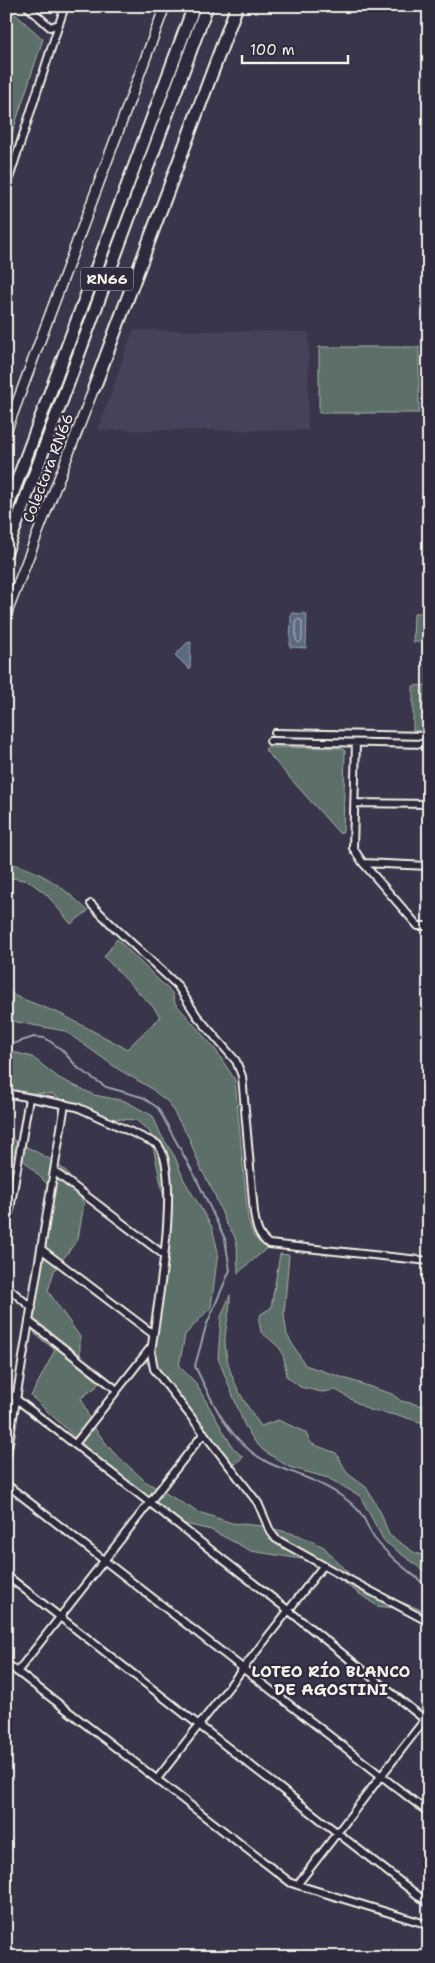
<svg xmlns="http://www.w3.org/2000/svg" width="435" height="1963" viewBox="0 0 435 1963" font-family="'Shantell Sans',sans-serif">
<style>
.built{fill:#45425a}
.green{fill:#5b6f69;stroke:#a8b0a8}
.water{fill:#5b6b81;stroke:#98a1aa}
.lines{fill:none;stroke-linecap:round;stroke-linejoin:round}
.shore{stroke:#b7bbbf;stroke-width:1}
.stream{stroke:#98a1aa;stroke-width:2}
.street-casing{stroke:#f4f1e8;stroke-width:10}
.secondary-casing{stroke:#f4f1e8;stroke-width:12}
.highway-casing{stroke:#f4f1e8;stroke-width:15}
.street{stroke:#2f2a3d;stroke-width:6}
.secondary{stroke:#2f2a3d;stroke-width:9}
.highway{stroke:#2f2a3d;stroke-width:11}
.labels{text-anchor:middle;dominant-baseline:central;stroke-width:4.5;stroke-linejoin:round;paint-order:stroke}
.shield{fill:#2f2a3d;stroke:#b9b5b5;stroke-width:1}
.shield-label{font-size:14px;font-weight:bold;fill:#f4f1e8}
.street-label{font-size:15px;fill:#f4f1e8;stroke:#2f2a3d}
.neighbourhood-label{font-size:16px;font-weight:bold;fill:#f4f1e8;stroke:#2f2a3d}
</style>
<rect width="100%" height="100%" fill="#39354a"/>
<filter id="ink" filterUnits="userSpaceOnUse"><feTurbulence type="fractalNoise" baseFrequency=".02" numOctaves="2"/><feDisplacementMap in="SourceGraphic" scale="10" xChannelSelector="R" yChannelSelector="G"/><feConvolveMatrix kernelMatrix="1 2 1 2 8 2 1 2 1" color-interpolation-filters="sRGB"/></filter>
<g filter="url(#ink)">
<path class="built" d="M133,330l176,2 -1,98h-210z"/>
<path class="green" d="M6,6l37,33 -37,113z
M319,347h100v66h-100z
M414,613h15v119h-16v-46l13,-1v-33h-2l-1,-10h-10z
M267,747l75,1 3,3 -2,81 -4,1 -74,-83z
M6,862c35,8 57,25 82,49l-17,13 -24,-29 -18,-14 -23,-4z
M117,939l55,54 3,10 40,46 20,31 13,138 6,19 13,11 -29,25 -1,-28 -3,-10 -8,-12 -12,-30 -14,-26 -11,-29 -21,-36 -19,-15 -31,-18 -53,-38 -59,-11v-32l9,8 46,18 66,35 33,-32 -6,-9 -50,-51z
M6,1050l26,7 27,21 35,17 31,6 28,15 8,19 14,22 9,23 28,47 6,25 -7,55 -26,28 -6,31 16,16 38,66 10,9 -14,13 -1,-11 -82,-97 23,-140 -19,-90 -14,-12 -45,-3 -39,-23 -46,-2z
M6,1136l44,23 16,12 18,33 -6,35 -24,32 -6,20 32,46v20l21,20 -5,10 -15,11 11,27 20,26 33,30 51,30 36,12 31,3 35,9 26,12 20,22 22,19 63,25v12l-28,-16 -24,-3 -36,-25 -21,-19 -69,-11 -40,-21 -35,-8 -55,-42 -90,-84 24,-46 -20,-16 -7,-34 18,-55 8,-54 -30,-30 -18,-8z
M280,1254l9,1 -5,60 3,20 18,30 87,29 9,7 28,6v21l-6,-5 -22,-7 -32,-6 -33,-20 -14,2 -22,-5 -14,-11c-2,-29 -5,-27 -25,-44l-2,-11 2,-7 10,-6z
M230,1295c1,16 -5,31 -5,46 1,33 18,60 36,85l17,-6 27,12 7,12 24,9 12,21 18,13 15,26 8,22 26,18 14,4v18l-45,-34 -24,-45 -32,-18 -39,-11 -25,-16 -9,-9 -11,-18 -26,-66 3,-41z"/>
<path class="water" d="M291,613l16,1 -1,34 -16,-1z
M191,642l-1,28 -15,-15 12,-12z"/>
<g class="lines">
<path class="shore" d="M298,619l4,2v19l-3,3 -3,-3v-19z"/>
<path class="stream" d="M6,1046l28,-9 11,1 16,11 18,20 27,18 36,10 16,11 39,72 28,59 5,31 -24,56 -11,40c17,36 35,77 72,96 11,6 24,9 35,14 17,6 37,17 50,28 14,12 14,23 23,35 15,19 35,33 54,49"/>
<defs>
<path id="street" d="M27,6l23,21 9,-3 6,-18
M6,188l53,-164
M275,733l154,3
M270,741l159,3
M356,743l-3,105 10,15 55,63h11
M355,803l74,1
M363,863l66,3
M91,904l20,20 66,61 20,31 39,45 6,15 12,137c2,13 4,24 15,31l160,17
M6,1093l71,14 80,37c26,26 -1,169 -6,208l3,17 104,134 12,28 6,8 59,33 94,50
M55,1172l109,83
M6,1233l23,-135
M41,1249l112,85
M6,1286l26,22
M30,1322l87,68
M6,1391l282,219 141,113
M75,1444l76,-97
M6,1460l59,-356
M6,1484l423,329
M6,1575l423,329
M6,1663l285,220 138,42
M17,1672l187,-239
M157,1779l166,-213
M297,1885l132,-171"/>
<path id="secondary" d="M6,432l159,-426
M6,615l88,-227"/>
<path id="highway" d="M94,388l143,-382
M6,511l188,-505
M6,552l201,-546"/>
</defs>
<use href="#street" class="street-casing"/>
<use href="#secondary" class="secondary-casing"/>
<use href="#highway" class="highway-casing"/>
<use href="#street" class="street"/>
<use href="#secondary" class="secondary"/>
<use href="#highway" class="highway"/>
</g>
</g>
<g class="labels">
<rect class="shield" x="81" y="267.5" width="52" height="23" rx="4"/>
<g class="shield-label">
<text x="107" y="279">RN66</text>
</g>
<g class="street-label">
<text transform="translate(48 468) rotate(-69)">Colectora RN66</text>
</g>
<g class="neighbourhood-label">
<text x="331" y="1671">LOTEO RÍO BLANCO<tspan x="331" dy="18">DE AGOSTINI</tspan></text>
</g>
</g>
<rect width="435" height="1963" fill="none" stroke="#2f2a3d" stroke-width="25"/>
<rect x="12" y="12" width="410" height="1938" fill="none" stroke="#f4f1e8" stroke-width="2" filter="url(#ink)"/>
<path d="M242 55v8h106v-8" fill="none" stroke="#f4f1e8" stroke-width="2.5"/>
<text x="250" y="55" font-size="15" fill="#f4f1e8" stroke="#2f2a3d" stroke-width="4" paint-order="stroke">100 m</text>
</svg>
